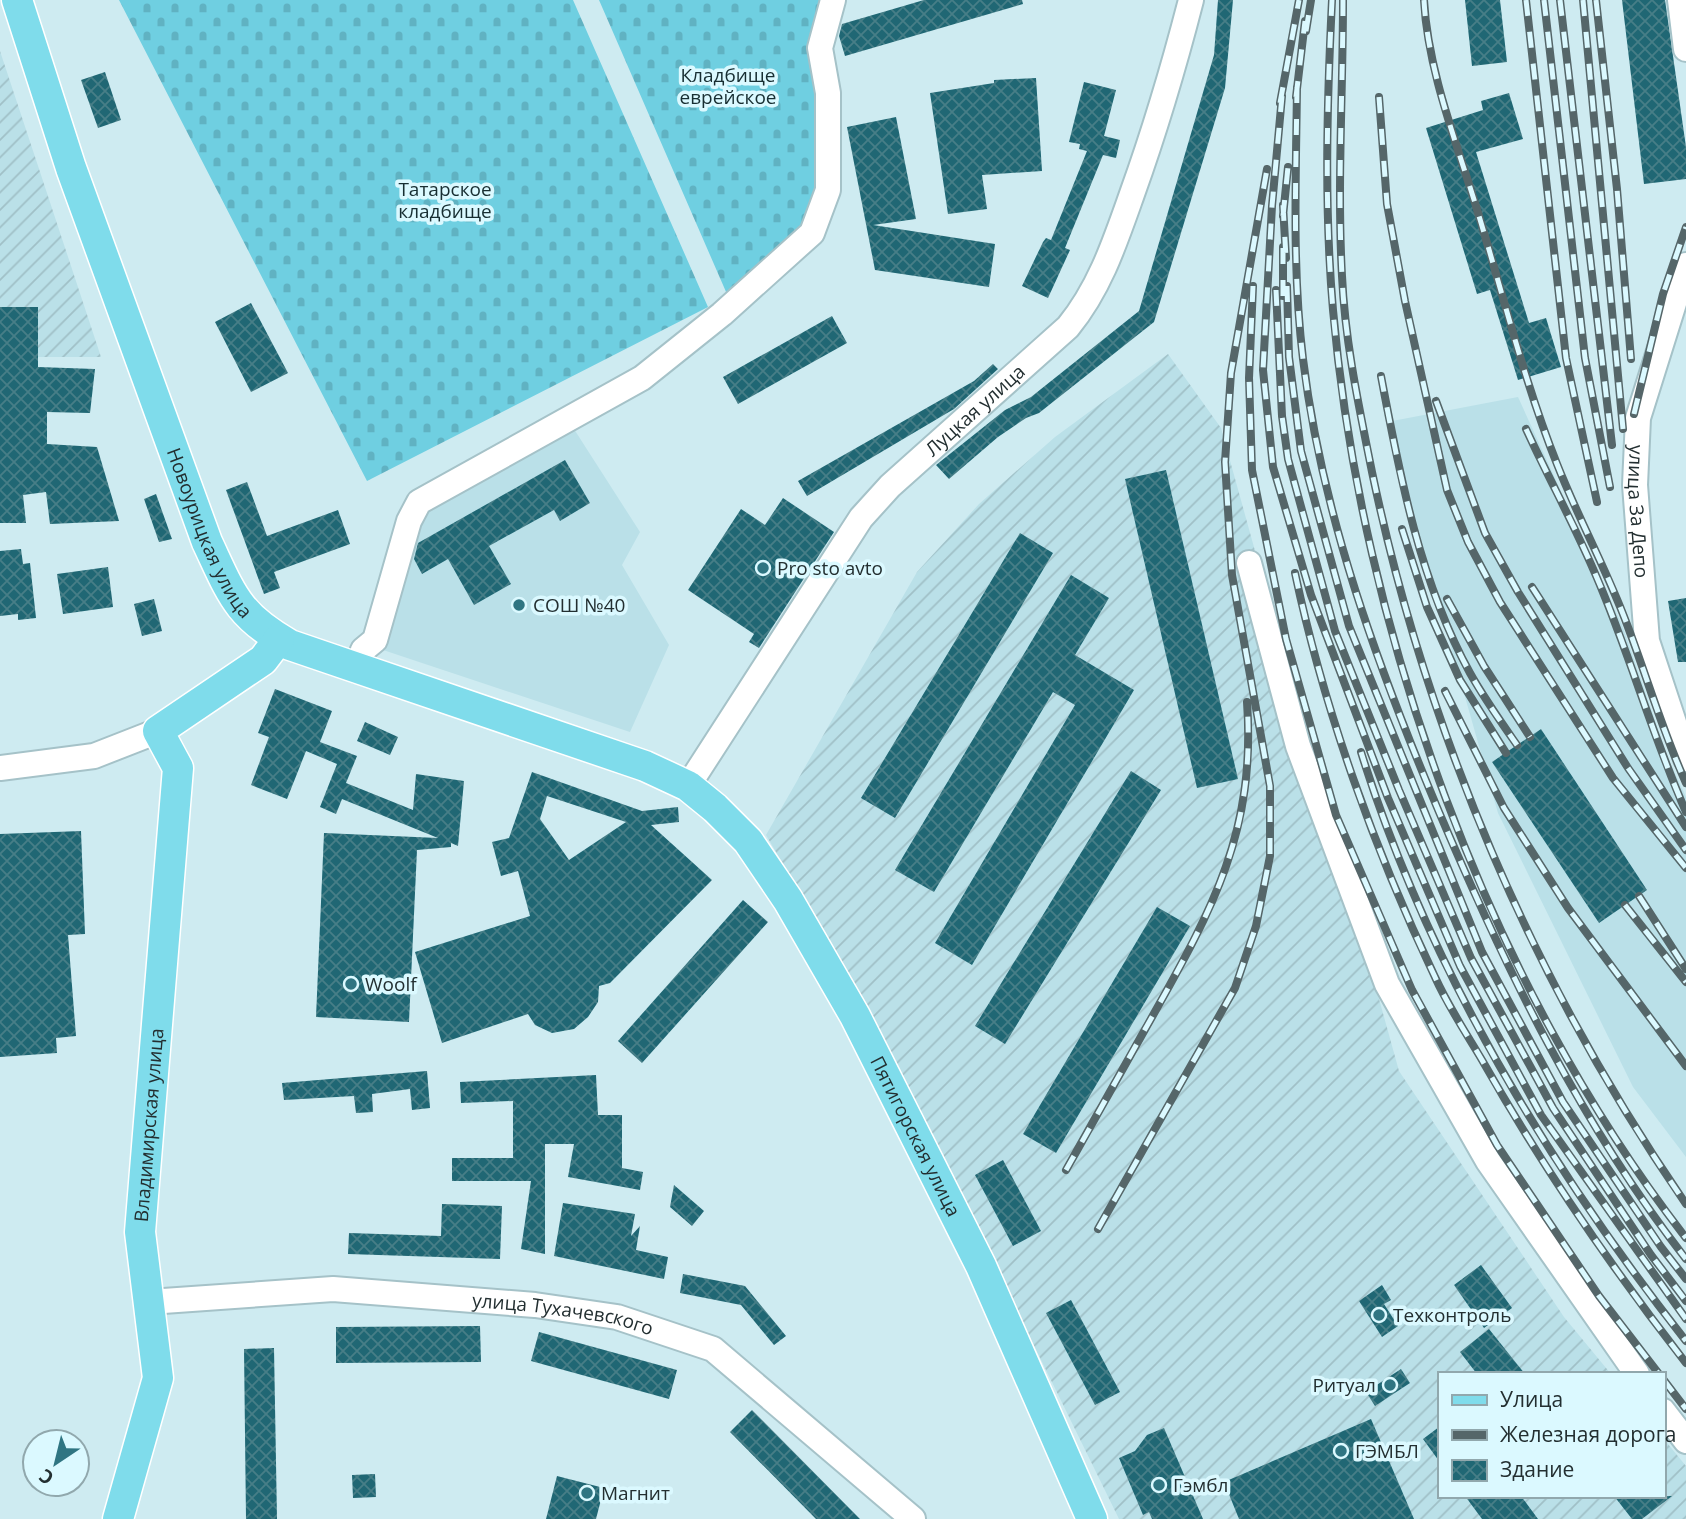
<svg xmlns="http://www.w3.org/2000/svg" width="1686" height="1519" viewBox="0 0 1686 1519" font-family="'Open Sans',sans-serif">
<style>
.built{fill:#bae0e8}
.industrial{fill:url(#industrial-furrows)}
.cemetery{fill:url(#cemetery-stones)}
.building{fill:url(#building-cross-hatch);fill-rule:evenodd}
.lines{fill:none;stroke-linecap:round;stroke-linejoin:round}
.minor-casing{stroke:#a5c2c8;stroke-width:28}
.major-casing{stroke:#fff;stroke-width:33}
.minor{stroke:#fff;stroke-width:24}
.major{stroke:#7fdceb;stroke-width:30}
.rail-casing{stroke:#556669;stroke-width:8}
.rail{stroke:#dbf9ff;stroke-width:5;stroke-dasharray:16;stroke-linecap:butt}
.poi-dot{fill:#2f7582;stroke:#dbf9ff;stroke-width:2.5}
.labels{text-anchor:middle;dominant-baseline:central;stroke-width:7;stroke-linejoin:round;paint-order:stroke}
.park-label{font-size:19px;fill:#172e32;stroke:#dbf9ff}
.street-label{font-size:19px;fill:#232f31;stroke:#dbf9ff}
.poi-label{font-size:19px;fill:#232f31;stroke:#dbf9ff;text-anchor:start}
</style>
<defs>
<pattern id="industrial-furrows" width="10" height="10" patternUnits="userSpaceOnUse" patternTransform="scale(1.75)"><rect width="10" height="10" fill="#bae0e8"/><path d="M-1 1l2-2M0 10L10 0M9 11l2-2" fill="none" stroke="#a0c0c7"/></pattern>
<pattern id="cemetery-stones" width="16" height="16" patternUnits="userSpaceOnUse" patternTransform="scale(1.75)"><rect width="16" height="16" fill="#6fcfe1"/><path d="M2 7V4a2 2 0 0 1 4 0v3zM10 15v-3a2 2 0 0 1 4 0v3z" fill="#60b2c2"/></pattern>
<pattern id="building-cross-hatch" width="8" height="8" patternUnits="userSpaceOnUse" patternTransform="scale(1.75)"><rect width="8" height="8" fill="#206774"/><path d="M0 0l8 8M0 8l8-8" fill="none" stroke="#477e87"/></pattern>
</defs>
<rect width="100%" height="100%" fill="#ceebf1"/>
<path class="built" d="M1518,397l104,228 46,133 18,39v360l-53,-70 -135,-274 -111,-391z
M572,426l68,106 -18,33 47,80 -39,87 -250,-83 38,-132z"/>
<path class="industrial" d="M0,51l43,130 58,176h-101z
M1168,354l53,74 178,643 165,246 47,57h-172v122h224v-58l23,28v53h-567l-246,-502 -107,-182 151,-263 62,-68 76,-67z"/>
<path class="cemetery" d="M119,0h454l135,307 -341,174z
M599,0h223l-12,49 11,110 -7,53 -84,89z"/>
<path class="building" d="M924,0h98l1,4 -178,52 -6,-20 3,-12z
M1218,0h15l-8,88 -71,234 -115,91 -13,5 -28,19 -49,42 -13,-14 69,-55 26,-13 108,-86 75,-256z
M1465,0h35l7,62 -35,4z
M1622,0h43l21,147v32l-42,5z
M105,72l16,48 -23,8 -17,-48z
M1036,78l6,93 -60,4 5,34 -39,5 -18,-121 64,-10v-3z
M1084,82l32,8 -12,46 16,4 -4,18 -13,-3 -38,93 5,2 -22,48 -26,-12 21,-44 3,-4 5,2 36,-89 -8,-2 1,-5 -11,-2z
M1509,93l14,46 -47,13 53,171 17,-5 15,49 -43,13 -28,-90 -13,4 -51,-166 57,-18 -2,-9z
M896,117l20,102 -43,6 122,19 -6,43 -114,-17 -28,-143z
M251,303l37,70 -37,19 -36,-70z
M0,307h38v60l57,2 -5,44 -43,-1v32l50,3 22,74 -69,3 -4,-32 -23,3 3,28h-26z
M832,316l15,27 -109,61 -15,-27z
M993,364l5,5 -44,40 -147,87 -9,-15 176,-100z
M565,460l25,43 -30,18 -6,-11 -65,36 22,38 -37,21 -26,-46 -26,15 -8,-15 4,-16z
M1166,470l72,309 -41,9 -72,-309z
M247,482l20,54 71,-26 12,34 -76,28 6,16 -16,6 -38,-104z
M156,494l16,45 -13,3 -15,-43z
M783,498l51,34 -75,116 -10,-6 5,-8 -66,-44 53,-81 24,16z
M1020,533l33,20 -158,265 -34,-20z
M21,549l2,15 7,-1 6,55 -18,2v-6l-18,2v-65z
M108,567l5,40 -50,7 -6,-40z
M1071,575l38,23 -34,57 59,35 -162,275 -37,-22 140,-238 -22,-13 -119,200 -39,-22z
M1686,598v64h-8l-10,-61z
M154,599l8,32 -20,5 -8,-32z
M275,689l57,22 -12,31 37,14 -11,27 67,27 3,-36 48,7 -6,65 -7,-3v4l-34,3 -8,172 -93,-5 8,-184 114,5 -96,-39 -6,15 -16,-7 17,-43 -31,-13 -19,48 -36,-14 18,-48 -11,-4z
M365,722l33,15 -8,18 -33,-14z
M1541,729l106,161 -48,33 -107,-161z
M1131,771l30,19 -156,254 -30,-18z
M532,772l110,39 36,-4 1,15 -28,3 61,55 -102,103 -11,3 -1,16 -10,15 -14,12 -22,4 -17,-8 -7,-11 -86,29 -27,-91 115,-36 -12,-45 -17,5 -9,-34 17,-4zM547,796l79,26 -57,38 -29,-41z
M81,831l4,103 -17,1 8,101 -20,2 1,15 -57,4v-223z
M743,900l25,22 -126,141 -24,-22z
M1157,907l33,19 -134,227 -33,-19z
M427,1071l3,37 -18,2 -2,-21 -38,5 1,18 -17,1 -2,-17 -70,4 -2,-17z
M596,1075l2,40h24v53l21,4 -3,18 -72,-13 6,-33h-29v110l-24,-5 10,-68h-79v-23h61v-57l-52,2 -1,-21z
M1003,1160l38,71 -28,15 -38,-71z
M674,1185l30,26 -12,15 -22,-19z
M563,1203l72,11 -4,22 9,-10 -4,24 32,7 -4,22 -110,-23z
M442,1204l60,2 -2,53 -152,-5 1,-21 92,3z
M1481,1265l31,43 -28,20 -30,-43z
M683,1274l62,12 41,50 -12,9 -33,-40 -61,-12z
M1382,1285l9,15 -7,4 14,22 -16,11 -23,-36z
M1071,1300l49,92 -25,13 -49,-92z
M480,1326l1,36 -145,1v-36z
M1489,1329l36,45h-48l-17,-22z
M539,1332l138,38 -8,29 -138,-38z
M274,1348l3,171h-31l-2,-170z
M1401,1369l9,14 -35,23 -9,-14z
M752,1410l108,109h-44l-86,-87z
M1371,1419l43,100h-175l-15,-37z
M1439,1427v34l-16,-22z
M1164,1428l39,91h-51l-3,-7 -6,3 -24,-57 16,-7 12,-16z
M375,1474l1,23 -23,1 -1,-23z
M557,1476l47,12 -8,31h-50z
M1465,1496h56l17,23h-56z
M1614,1496h58l-30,23h-10z"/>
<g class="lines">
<defs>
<g id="minor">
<path d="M1680,0l6,49"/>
<path id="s1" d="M1686,265l-48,153 -3,67 12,156 39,118"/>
<path d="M1249,563l49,183 89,238 101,177 149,213"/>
<path d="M357,670l6,-20 12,-10 34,-119 10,-19 223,-124 80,-64 90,-81 16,-43v-97l-8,-45 13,-48"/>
<path d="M0,768l94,-12 64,-25"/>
<path id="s2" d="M688,786l173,-268 29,-32 178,-159c32,-39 47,-85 64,-133 23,-64 42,-128 59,-194"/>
<path id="s3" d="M149,1302l184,-13 202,16 82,12 96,32 200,170"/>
<path d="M1663,1411l23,30"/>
</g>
<g id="major">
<path id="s4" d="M17,0l54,168 136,374c25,53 30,73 83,103l355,121 43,20 27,22 33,33 40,59 67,116 126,250 111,253"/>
<path id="s5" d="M118,1519l40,-141 -18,-146 38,-464 -20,-37 105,-71 16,-21"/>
</g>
</defs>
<use href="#minor" class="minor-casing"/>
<use href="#major" class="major-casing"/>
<use href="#minor" class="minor"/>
<use href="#major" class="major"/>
<defs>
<path id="rail" d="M1332,0c-5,103 -8,207 1,310 28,320 155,673 353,928
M1343,0c0,92 -6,184 -1,276 3,66 17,131 30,196 55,262 162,512 314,732
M1424,0c4,73 34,146 55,216 25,82 46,168 78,248 20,51 46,99 66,150 22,56 38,114 63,169
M1526,0l40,358 31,144
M1544,0l41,358 25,129
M1560,0l52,445
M1583,0l40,429
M1596,0l21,189 14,170
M1306,31l5,-31
M1297,87c-1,90 -5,182 6,272 19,157 75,308 136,453 67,157 141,311 247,447
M1282,96l-10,110 -9,164 10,97 38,128 77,203 72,168 81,149 145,204
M1296,97l9,-76
M1379,97l8,107 18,97 42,189 21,52 32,60 113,176 73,90
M1280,103l19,-103
M1283,205l3,53
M1283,216l5,-49
M1253,286l-4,92 3,92 34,169 50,176 76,175 85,155 102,151 60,78
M1287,286l2,71 12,94 48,175 133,326 81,150 98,145 25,32
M1276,290l6,126 6,43 47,172 64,159 72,168 82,150 98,147 35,46
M1283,296v-49
M1381,376c19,101 39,206 89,297 14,25 31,49 47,72
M1436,401l49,132 33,59 110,176 58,82
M1634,414l29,-120 23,-67
M1526,429c23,50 50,99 71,149 33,77 55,157 89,234
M1402,529l25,78 33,73 46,73
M1295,573c29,137 80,278 140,404 13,29 31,56 47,83 60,106 129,207 204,303
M1532,587l154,240
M1447,599l37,67 46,71
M1445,691l59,117 64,100 118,158
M1361,752c67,215 186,412 325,589
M1639,896l47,73
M1625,905l61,77
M1066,1170c29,-51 57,-102 86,-153 61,-109 104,-186 95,-315
M1098,1229l137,-241 21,-62 14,-70v-70l-38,-211 -7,-113 6,-89 36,-204
M1663,1379l23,30"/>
</defs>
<use href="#rail" class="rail-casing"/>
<use href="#rail" class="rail"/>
</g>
<g class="poi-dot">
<circle cx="763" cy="568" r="7"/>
<circle cx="519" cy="605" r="7"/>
<circle cx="351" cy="984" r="7"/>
<circle cx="1379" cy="1315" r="7"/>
<circle cx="1390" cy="1385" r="7"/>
<circle cx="1341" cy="1451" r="7"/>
<circle cx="1159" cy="1485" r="7"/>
<circle cx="587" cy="1493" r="7"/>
</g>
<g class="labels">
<g class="park-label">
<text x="728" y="75">Кладбище<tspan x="728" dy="22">еврейское</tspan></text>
<text x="445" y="189">Татарское<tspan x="445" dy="22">кладбище</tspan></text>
</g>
<g class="street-label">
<text stroke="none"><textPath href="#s2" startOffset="476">Луцкая улица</textPath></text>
<text stroke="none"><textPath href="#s1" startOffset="254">улица За Депо</textPath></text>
<text stroke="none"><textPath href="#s4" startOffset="567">Новоурицкая улица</textPath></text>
<text stroke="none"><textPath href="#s5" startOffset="401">Владимирская улица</textPath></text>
<text stroke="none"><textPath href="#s4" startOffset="1554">Пятигорская улица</textPath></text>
<text stroke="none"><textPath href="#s3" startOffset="416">улица Тухачевского</textPath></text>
</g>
<g class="poi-label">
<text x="777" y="568">Pro sto avto</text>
<text x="533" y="605">СОШ №40</text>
<text x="365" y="984">Woolf</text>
<text x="1393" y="1315">Техконтроль</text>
<text x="1376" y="1385" text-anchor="end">Ритуал</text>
<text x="1355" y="1451">ГЭМБЛ</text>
<text x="1173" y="1485">Гэмбл</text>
<text x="601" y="1493">Магнит</text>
</g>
</g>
<rect x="1438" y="1372" width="228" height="126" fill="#dbf9ff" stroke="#91a8ad" stroke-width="2"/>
<rect x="1452" y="1395" width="35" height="10" fill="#7fdceb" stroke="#91a8ad" stroke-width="2"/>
<text x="1500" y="1407" font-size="21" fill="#232f31">Улица</text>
<rect x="1452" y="1430" width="35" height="10" fill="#556669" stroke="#91a8ad" stroke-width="2"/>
<text x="1500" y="1442" font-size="21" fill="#232f31">Железная дорога</text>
<rect x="1452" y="1460" width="35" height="21" fill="url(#building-cross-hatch)" stroke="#91a8ad" stroke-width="2"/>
<text x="1500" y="1477" font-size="21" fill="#232f31">Здание</text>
<g transform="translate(56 1463) rotate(215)"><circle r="33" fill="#dbf9ff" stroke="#91a8ad" stroke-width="2"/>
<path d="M0-5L12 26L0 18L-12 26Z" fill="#2f7582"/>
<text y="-10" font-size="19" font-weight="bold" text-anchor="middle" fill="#232f31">С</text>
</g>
</svg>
